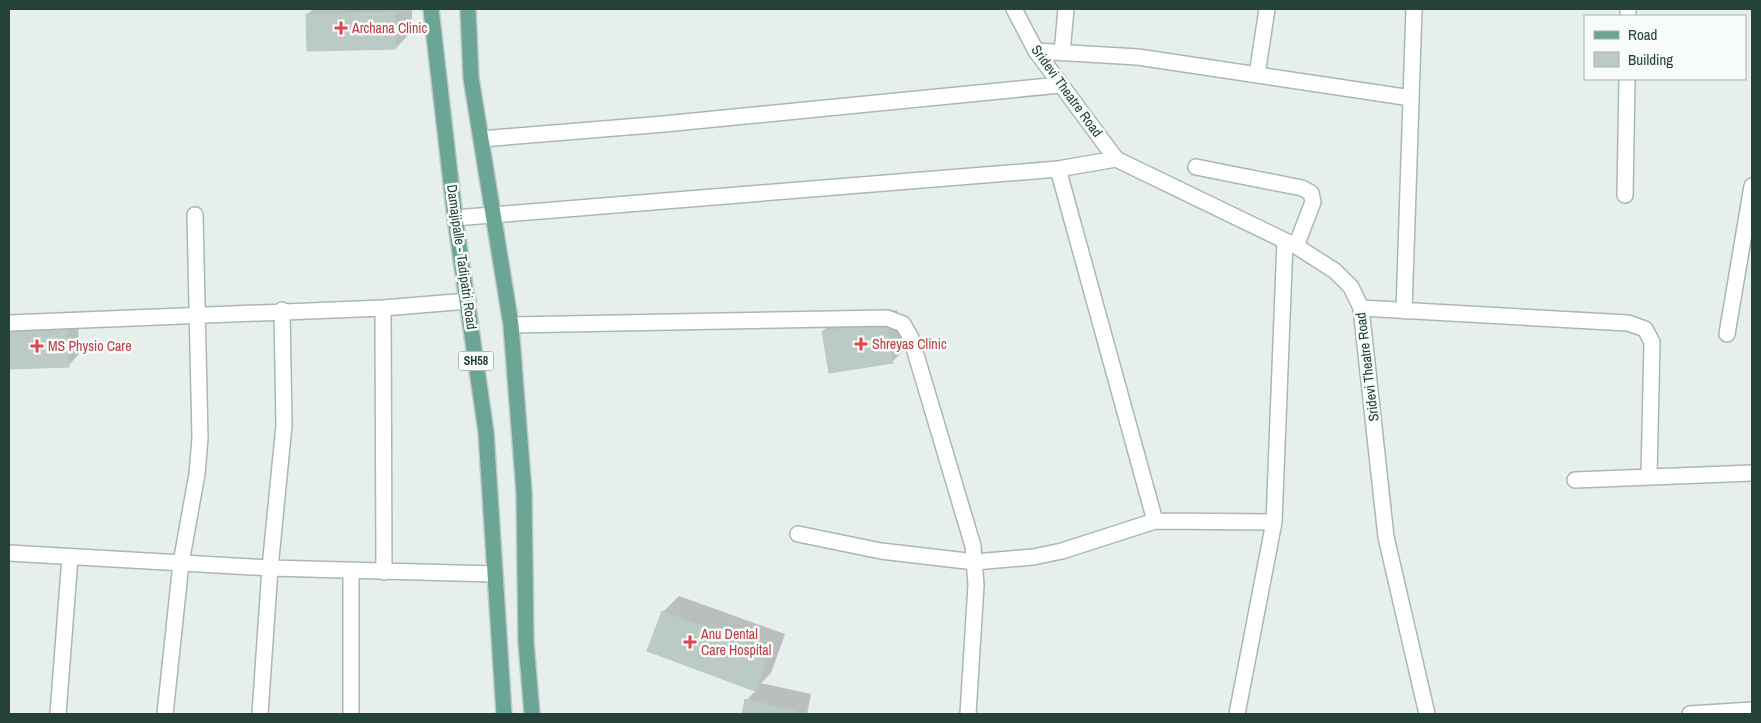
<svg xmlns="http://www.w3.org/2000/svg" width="1761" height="723" viewBox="0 0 1761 723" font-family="'Archivo Narrow',sans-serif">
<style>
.shadow{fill:#0003}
.building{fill:#bbcac4;stroke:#b8c9c2}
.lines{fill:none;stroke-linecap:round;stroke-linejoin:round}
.minor-casing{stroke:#a8b8b2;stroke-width:18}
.tertiary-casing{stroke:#a8b8b2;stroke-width:18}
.primary-casing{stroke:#c2cac8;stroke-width:18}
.minor{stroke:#fff;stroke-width:15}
.tertiary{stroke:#fff;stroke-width:15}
.primary{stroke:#6aa596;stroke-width:15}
.health-dot{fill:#e0444e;stroke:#f7fbf9;stroke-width:2}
.labels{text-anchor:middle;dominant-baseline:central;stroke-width:5;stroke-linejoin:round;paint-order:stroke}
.shield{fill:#f7fbf9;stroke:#637a73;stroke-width:1}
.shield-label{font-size:12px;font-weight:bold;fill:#24423a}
.health-label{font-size:14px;fill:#be3a42;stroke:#f7fbf9;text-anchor:start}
.street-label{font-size:14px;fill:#24423a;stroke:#f7fbf9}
</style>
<rect width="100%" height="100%" fill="#e6efeb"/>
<path class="shadow" d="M313,9h99v22l-16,17 -89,-33z
M897,310l6,41 -11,11 -69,-31 12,-11z
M78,319l1,35 -11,12 -58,-34 11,-12z
M679,596l106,38 -14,39 -10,10 50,11 -4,20h-64l4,-14 9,-10 -107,-39 14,-39z"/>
<path class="building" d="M395,12l1,37 -89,2 -1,-37z
M886,321l7,42 -64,10 -7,-42z
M67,329l2,38 -60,2v-38z
M662,611l108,40 -15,40 -108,-40z
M745,699l51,12 -1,3h-53z"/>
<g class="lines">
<defs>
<path id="minor" d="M1628,16v-7
M1036,51l102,6 273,41
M1062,53l4,-44
M1257,75l10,-66
M481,139l183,-15 396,-39
M1196,167l106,21 9,5 2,9 -17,44
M1058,169l97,352
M1625,195l2,-116
M455,218l603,-49 58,-10
M383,308l1,264
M1361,308l267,15 17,6 7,13 -3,134
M1404,311l10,-302
M9,323l374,-15 85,-7
M511,325l376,-7 16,6 8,14 62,208 3,39 -8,129
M1727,334l25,-148
M1575,480l177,-7
M798,534l83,17 94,11 58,-5 29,-6 93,-30 119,1
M9,553l261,15 224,6
M58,714l12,-157
M165,714l16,-151 16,-89 3,-36 -5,-223
M260,714l10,-146 14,-143 -2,-115
M351,714v-143
M1237,714l37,-192 11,-281
M1690,714l62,-4"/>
<path id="tertiary" d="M1014,9l22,42 80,108 180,87 39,25 16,16 10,21 25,229 41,177"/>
<path id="primary" d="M431,9l24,209 31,214 18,282
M468,9l3,69 40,247 13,167 2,150 6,72"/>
</defs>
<use href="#minor" class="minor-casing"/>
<use href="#tertiary" class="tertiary-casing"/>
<use href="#primary" class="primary-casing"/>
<use href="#minor" class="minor"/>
<use href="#tertiary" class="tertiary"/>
<use href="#primary" class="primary"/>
</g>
<g class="health-dot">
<path d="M338.5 20.5h5v5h5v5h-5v5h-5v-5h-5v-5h5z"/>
<path d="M858.5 336.5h5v5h5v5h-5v5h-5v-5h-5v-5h5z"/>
<path d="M34.5 338.5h5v5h5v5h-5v5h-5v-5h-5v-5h5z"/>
<path d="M687.5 634.5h5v5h5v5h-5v5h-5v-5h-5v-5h5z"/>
</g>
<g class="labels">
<rect class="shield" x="458.5" y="351.5" width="35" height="19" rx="4"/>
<g class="shield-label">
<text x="476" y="361">SH58</text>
</g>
<g class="health-label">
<text x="352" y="28">Archana Clinic</text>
<text x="872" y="344">Shreyas Clinic</text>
<text x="48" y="346">MS Physio Care</text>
<text x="701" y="634">Anu Dental<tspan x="701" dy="16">Care Hospital</tspan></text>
</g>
<g class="street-label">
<text transform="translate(1067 91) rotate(54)">Sridevi Theatre Road</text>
<text transform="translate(462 257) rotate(82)">Damajipalle - Tadipatri Road</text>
<text transform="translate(1367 367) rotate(-97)">Sridevi Theatre Road</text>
</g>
</g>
<rect width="1761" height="723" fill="none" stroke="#24423a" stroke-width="20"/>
<rect x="1584" y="15" width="162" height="65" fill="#f7fbf9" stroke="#a3b1ad"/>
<rect x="1594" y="31" width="25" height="8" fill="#6aa596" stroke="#a3b1ad"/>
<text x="1628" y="40" font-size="15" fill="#24423a">Road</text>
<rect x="1594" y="52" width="25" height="15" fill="#bbcac4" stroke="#a3b1ad"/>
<text x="1628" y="65" font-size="15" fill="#24423a">Building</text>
</svg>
